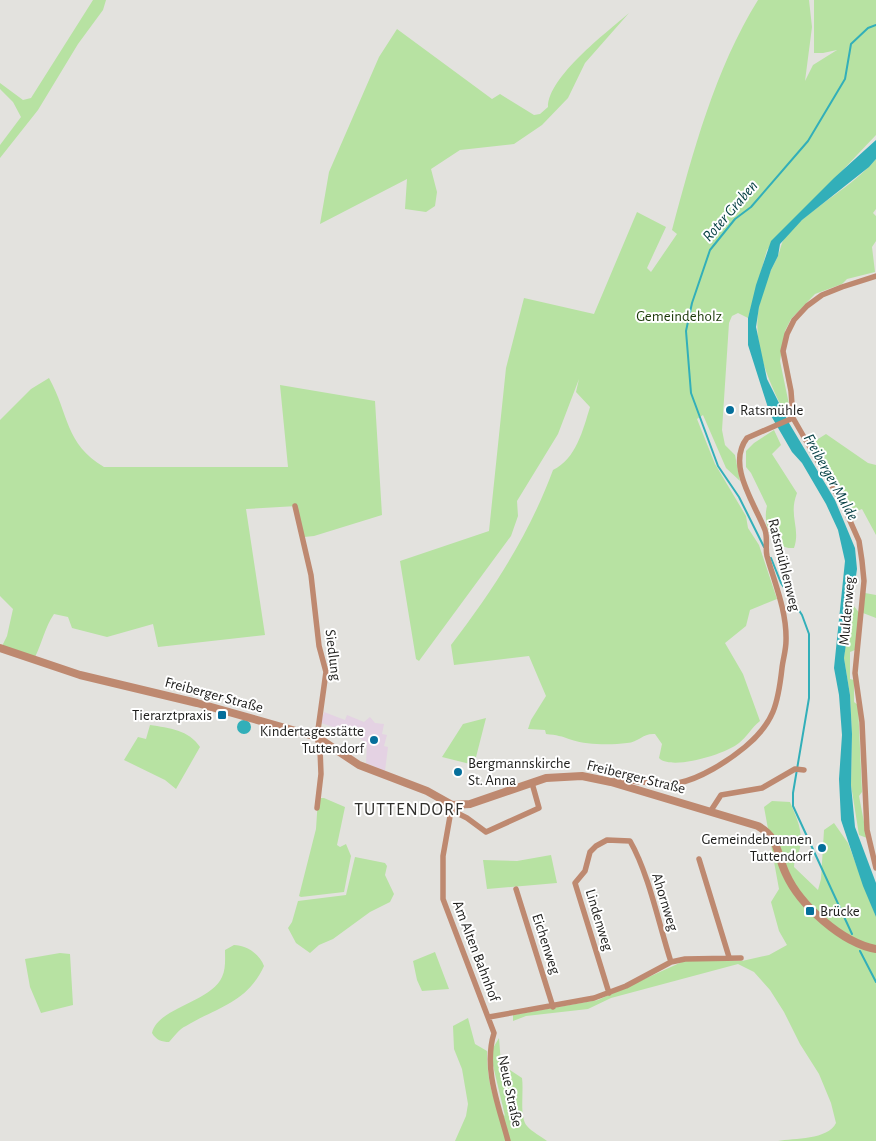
<svg xmlns="http://www.w3.org/2000/svg" width="876" height="1141" viewBox="0 0 876 1141" font-family="'Alegreya Sans',sans-serif">
<style>
.education{fill:#e4d2e3}
.green{fill:#b7e2a2}
.water{fill:#32afb9}
.lines{fill:none;stroke-linecap:round;stroke-linejoin:round}
.stream{stroke:#32afb9;stroke-width:2}
.minor{stroke:#be8970;stroke-width:5.5}
.tertiary{stroke:#be8970;stroke-width:8}
.poi-dot{fill:#056f9b;stroke:#fff;stroke-width:2}
.labels{text-anchor:middle;dominant-baseline:central;stroke-width:4;stroke-linejoin:round;paint-order:stroke}
.park-label{font-size:15px;fill:#1b3908;stroke:#fff}
.poi-label{font-size:15px;fill:#1e1e1c;stroke:#fff;text-anchor:start}
.street-label{font-size:15px;fill:#1e1e1c;stroke:#fff}
.water-label{font-size:16px;font-style:italic;fill:#084145;stroke:#fff}
.quarter-label{font-size:18px;letter-spacing:1px;fill:#31302d;stroke:#fff}
</style>
<rect width="100%" height="100%" fill="#e3e2de"/>
<path class="education" d="M324,712l21,8 2,-5 17,7 6,-5 5,6 9,1 -2,10 5,1 -3,11 4,1 -3,24 -19,-8 1,-20 -9,-6 -11,-2 -8,-6 -18,-6z"/>
<path class="green" d="M93,0h13l-3,10 -25,34 -40,66 -38,48v-13l21,-28 -8,-15 -13,-13v-6l23,17 8,-2z
M758,0h51l3,27 -7,54 8,-16 24,-15 -14,3h-9v-53h62v135l-109,115 -19,68 -10,-5 -6,3 -3,7 -7,107 3,15 10,10 5,26 -14,-13 -23,-53 -6,4 18,45 31,52 2,12 11,17 18,54 -27,11 -4,16 -21,17 18,31 17,47c-9,7 -13,16 -21,22 -13,11 -68,28 -80,15l3,-14 -7,-10c-12,-1 -16,8 -28,9 -16,2 -40,2 -55,-3 -11,-4 -15,-5 -26,-6l-1,-4 -17,-1 3,-9 15,-24 -17,-40 -75,9 -3,-20c42,-55 78,-110 102,-175 23,-11 30,-40 37,-63l-14,-15 3,-13 -21,55 -41,67 1,15 -7,20 -92,125 -3,-2 -16,-98 89,-30 17,-163 18,-70 70,16 43,-102 29,15 -19,41 4,4 26,-38 -5,-4c21,-78 43,-161 86,-230z
M629,13l-44,50 -17,35 -26,27 -28,19 -54,6 -29,19 6,23 -2,14 -9,6 -21,-3 2,-30 -87,45 9,-52 50,-115 18,-28 95,70 8,-5 34,21 6,-1 8,-7c0,-30 58,-74 81,-94z
M876,159v50l-3,4 3,3v25l-4,6 3,25 -28,7 -5,5 -27,10 -24,25 -6,12 -5,30 11,53 -5,2c-29,-58 -42,-95 -10,-156 6,-11 3,-18 15,-30 26,-26 61,-43 85,-71z
M49,378c20,36 16,66 55,89h184l-8,-82 95,16 7,114 -68,21 -10,1 -7,-31 -51,3 19,126 -107,12 -5,-23 -46,13 -35,-9 -4,-11 -14,-3c-9,13 -12,29 -19,43l-33,-11 5,-10 6,-27 -13,-13v-176l31,-31z
M774,430l7,15 -9,9 25,39c-9,23 4,35 -3,55 -21,2 -32,-23 -27,-42l-16,-33 -5,-6v-16l8,-8z
M826,434l42,29 8,2v70l-14,-26 -12,5 -40,-70z
M865,593l11,2v23l-13,-5z
M851,602l9,12 -5,36 -5,2v27l4,1v22l4,3 4,87 -3,4 8,42 -8,-3 -8,-50 1,-51 -2,-39 -6,-37z
M486,718l-12,47 -32,-8 21,-33z
M150,725c19,3 39,5 50,22l-24,42 -11,-9 -41,-20 14,-23 8,2z
M318,798h6l21,9 -8,38 3,2 6,-3 5,12 -7,36 -43,5 -2,-1 17,-67z
M772,801l18,1c7,17 13,28 10,46 -2,7 -6,12 -6,19l24,23 3,-11 3,-49 10,-7 14,20 28,74v224h-98c16,-3 50,-1 58,-18l-5,-20 -12,-29 -19,-30 -16,-32 -14,-22 -16,-18 -16,-8 -127,34 -23,11 -62,7 -13,5v-6l85,-15 86,-39h58l27,-6 18,-10 -8,-14 -8,-29 8,-13 -15,-82z
M551,855l6,28 -70,6 -4,-29 34,1z
M355,857l30,6 2,3 -2,9 9,19 -4,8 -20,10 -37,27 -14,6 -9,8 -14,-10 -8,-15 4,-6 6,-21 48,-6z
M234,945c12,0 26,9 30,21 -17,37 -47,41 -78,60 -7,3 -12,11 -17,16 -7,0 -13,-2 -17,-9 5,-25 59,-31 70,-56 4,-8 3,-19 3,-27z
M435,952l14,37 -27,2 -5,-11 -4,-19z
M60,953l10,1 3,51 -32,8 -11,-26 -5,-28z
M468,1018l7,26 12,7c0,19 3,51 18,65l-15,-63 9,-15 2,26 21,14c2,14 -3,39 5,48 5,6 14,10 20,15h-92l11,-25 2,-12 -6,-35 -8,-20 -1,-23z"/>
<path class="water" d="M876,140v19l-7,8 -67,53 -22,24 -2,12 -7,14 -12,37 -3,20 11,52 22,44 46,77 20,48 2,21 -13,89 6,37 2,39 -1,51 4,42 21,56v34l-13,-31 -22,-66 -2,-41 3,-44 -3,-40 -5,-27 11,-107 -7,-31 -12,-26 -24,-41 -10,-11 -22,-38 -22,-69v-27l8,-33 15,-44 63,-63z
M237 727a7 7 0 1 1 14 0a7 7 0 1 1-14 0Z"/>
<g class="lines">
<path class="stream" d="M764,547l-25,-50 -21,-31 -27,-73 -5,-62 6,-28 18,-53 25,-31 16,-12 57,-66 37,-62 6,-35 17,-16 8,-3
M771,558l10,25 21,32 7,19v64l-16,95v13l59,128
M860,951l16,31"/>
<path class="minor" d="M876,276l-34,11 -20,8 -15,11 -13,14 -7,14 -4,17 8,40 2,27 50,87 16,36 3,20 2,20 -9,92 7,49 5,108 9,38
M295,506l16,69 8,71 7,26 -9,65 3,12 1,25 -4,34
M613,781l8,-1c18,1 40,6 57,3 22,-4 50,-22 67,-36 29,-24 33,-43 37,-79 1,-9 4,-18 4,-27 1,-29 -11,-57 -19,-85 -2,-8 1,-17 -2,-26 -10,-26 -39,-65 -18,-92l46,-20
M452,805l-9,51v43l51,134c-11,36 5,73 14,108
M451,810l16,8 19,14 53,-24 -7,-25
M710,812l11,-17 41,-7 33,-19 9,1
M699,859l30,98
M516,889l37,118
M609,993l-34,-110 10,-12 5,-19 6,-6 11,-6 23,1c19,33 29,84 41,121
M489,1017l105,-19 32,-12 45,-24 14,-3 56,-1"/>
<path class="tertiary" d="M0,648l80,27 117,28 120,34 42,28 68,26 25,14 18,-1 76,-26 36,-2 29,6 147,44c22,13 18,27 28,48 14,31 56,69 90,75"/>
</g>
<g class="poi-dot">
<circle cx="730" cy="410" r="5"/>
<rect x="217" y="710" width="10" height="10" rx="2.5"/>
<circle cx="374" cy="740" r="5"/>
<circle cx="458" cy="772" r="5"/>
<circle cx="822" cy="848" r="5"/>
<rect x="805" y="906" width="10" height="10" rx="2.5"/>
</g>
<g class="labels">
<g class="park-label">
<text x="679" y="316">Gemeindeholz</text>
</g>
<g class="poi-label">
<text x="740" y="410">Ratsmühle</text>
<text x="212" y="715" text-anchor="end">Tierarztpraxis</text>
<text x="364" y="731" text-anchor="end">Kindertagesstätte<tspan x="364" dy="17">Tuttendorf</tspan></text>
<text x="468" y="763">Bergmannskirche<tspan x="468" dy="17">St. Anna</tspan></text>
<text x="812" y="839" text-anchor="end">Gemeindebrunnen<tspan x="812" dy="17">Tuttendorf</tspan></text>
<text x="820" y="911">Brücke</text>
</g>
<g class="street-label">
<text transform="translate(784 565) rotate(76)">Ratsmühlenweg</text>
<text transform="translate(847 611) rotate(-85)">Muldenweg</text>
<text transform="translate(333 655) rotate(83)">Siedlung</text>
<text transform="translate(214 695) rotate(15)">Freiberger Straße</text>
<text transform="translate(636 777) rotate(14)">Freiberger Straße</text>
<text transform="translate(665 902) rotate(73)">Ahornweg</text>
<text transform="translate(599 920) rotate(73)">Lindenweg</text>
<text transform="translate(546 944) rotate(72)">Eichenweg</text>
<text transform="translate(476 951) rotate(69)">Am Alten Bahnhof</text>
<text transform="translate(510 1091) rotate(78)">Neue Straße</text>
</g>
<g class="water-label">
<text transform="translate(730 211) rotate(-49)">Roter Graben</text>
<text transform="translate(831 477) rotate(61)">Freiberger Mulde</text>
</g>
<g class="quarter-label">
<text x="409" y="810">TUTTENDORF</text>
</g>
</g>
</svg>
